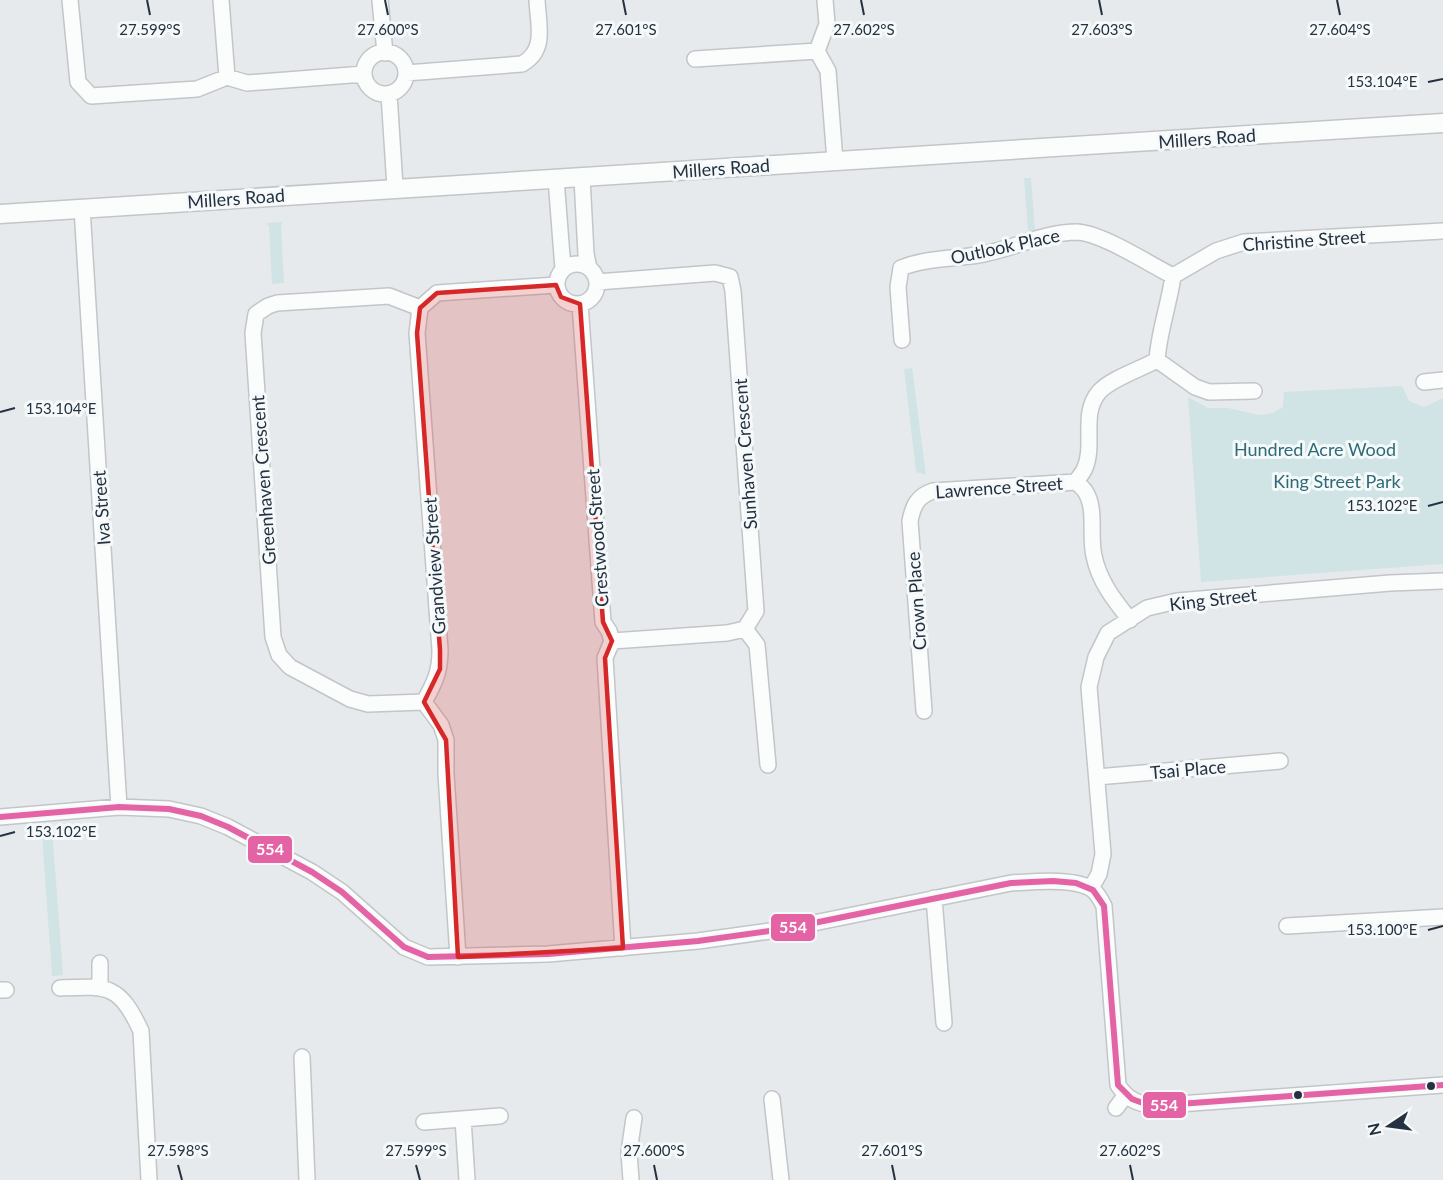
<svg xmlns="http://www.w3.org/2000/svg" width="1443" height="1180" viewBox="0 0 1443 1180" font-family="Lato,sans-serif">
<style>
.green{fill:#d0e3e5}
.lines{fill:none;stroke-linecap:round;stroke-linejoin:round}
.minor-casing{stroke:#c2c6c8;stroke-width:18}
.tertiary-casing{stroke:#c2c6c8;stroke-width:21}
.minor{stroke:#fbfcfc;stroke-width:15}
.tertiary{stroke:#fbfcfc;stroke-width:18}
.bus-1-casing{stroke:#f5f9fa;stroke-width:10}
.bus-1{stroke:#e463a4;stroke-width:6}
.marked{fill:#d62828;fill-opacity:0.2;stroke:#d62828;stroke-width:4.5;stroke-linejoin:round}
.ticks{fill:none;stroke:#243140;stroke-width:2}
.bus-dot{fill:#243140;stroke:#f5f9fa;stroke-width:2}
.labels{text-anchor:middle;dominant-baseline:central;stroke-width:6;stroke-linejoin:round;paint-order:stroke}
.street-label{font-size:18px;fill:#243140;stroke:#f5f9fa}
.park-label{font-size:18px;fill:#2e6b77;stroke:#f5f9fa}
.ticks-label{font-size:15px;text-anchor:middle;fill:#243140;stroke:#f5f9fa;stroke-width:6;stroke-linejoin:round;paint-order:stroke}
.line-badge{stroke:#f5f9fa;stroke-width:2}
.badge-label{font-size:16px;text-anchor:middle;font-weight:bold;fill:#fff}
</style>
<rect width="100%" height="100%" fill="#e7eaec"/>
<path class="green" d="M1024,178h7l4,53h-7z
M283,222l-2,3 3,58 -12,1 -3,-58 -3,-3z
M912,368l14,107 -10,-3 -12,-103z
M1402,386l7,15 15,6 19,-9v166l-242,18 -13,-185 20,11h20l31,7 14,-2 10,-6 1,-15z
M59,833l-6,8 10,134 -11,1 -10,-141z"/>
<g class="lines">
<defs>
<path id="minor" d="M70,0l8,82 13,14 106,-7 30,-12 20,6 117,-9
M221,0l6,77
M380,0l5,53
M825,0l2,24 -10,27 11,20 7,90
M364 73a21 21 0 1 1 42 0a21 21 0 1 1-42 0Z
M695,59l122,-8
M406,73l116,-9c25,-14 16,-39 15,-64
M389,94l6,93
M582,178l4,76 3,14
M556,179l7,90
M82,208l37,599
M557 284a20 20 0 1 1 40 0a20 20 0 1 1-40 0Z
M1173,276l43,-25 28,-9 199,-11
M597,282l118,-9 15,4 3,14 23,320 -11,18 -18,4 -115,8
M580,304l23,318 6,9 3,10 -7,17 18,290
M420,308l-31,-12 -112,7 -9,3 -12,8 -3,19 20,304 6,18 11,12 60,32 18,5 56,-2
M902,340l-4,-53 3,-19c25,-10 51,-9 77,-13 33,-5 65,-23 99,-23 25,1 72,32 96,44
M1157,360l38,27 14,5 45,-1
M1424,382l19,-2
M1130,620c-16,-20 -31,-39 -36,-64 -5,-20 3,-47 -9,-65 -2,-3 -7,-7 -9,-9 2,-4 6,-8 8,-12 12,-24 -4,-56 15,-78 11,-13 42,-23 58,-32 2,-29 12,-55 16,-84
M745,629l12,16 11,120
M924,711l-14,-190c3,-15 7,-25 23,-30l143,-9
M1097,777l183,-16
M0,817l119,-10 50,2 32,7 27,11 84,45 30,20 62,55 24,10 120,-3 150,-13 86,-12 227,-46c20,-1 65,-6 82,7 5,4 8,10 11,16l14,179c9,14 17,17 33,21l292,-21
M1091,888l8,-14 4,-20 -14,-167 7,-30 12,-24 39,-25 30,-7 213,-18 53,-2
M934,898l10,125
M1287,926l156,-9
M458,957l-12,-183v-34l-5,-15 -17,-23c11,-20 16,-30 16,-52l-23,-317 3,-25 17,-15 119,-8
M100,963v24
M60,988c48,-2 59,-4 81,43l8,149
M0,990h6
M302,1057l5,123
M772,1099l9,81
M1116,1108l9,-12
M463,1119l4,61
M424,1122l76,-6
M631,1180l-2,-28 5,-34"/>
<path id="tertiary" d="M0,214c481,-32 962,-61 1443,-91"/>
</defs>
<use href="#minor" class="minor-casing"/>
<use href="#tertiary" class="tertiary-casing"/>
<use href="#minor" class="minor"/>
<use href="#tertiary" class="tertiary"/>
<defs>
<path id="bus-1" d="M0,817l119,-10 50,2 32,7 27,11 84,45 30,20 62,55 24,10 120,-3 150,-13 86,-12 227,-46 42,-2 23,2 17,7 11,16 14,179 14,14 19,7 292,-21"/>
</defs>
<use href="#bus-1" class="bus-1-casing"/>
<use href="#bus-1" class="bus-1"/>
</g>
<path class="marked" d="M556,285l5,12 19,7 23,318 9,19 -7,17 18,290 -165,9 -12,-217 -22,-38 16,-33v-19l-23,-317 3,-25 17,-15z"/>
<path class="ticks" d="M147,0l3,15M385,0l3,15M623,0l3,15M861,0l3,15M1099,0l3,15M1337,0l3,15M1428,82l15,-3M0,412l15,-4M1428,506l15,-4M0,836l15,-4M1428,930l15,-4M178,1165l4,15M416,1165l4,15M654,1165l3,15M892,1165l3,15M1130,1165l3,15"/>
<g class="bus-dot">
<circle cx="1431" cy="1086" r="5"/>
<circle cx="1298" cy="1095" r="5"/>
</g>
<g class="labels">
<g class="street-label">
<text transform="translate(1207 138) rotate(-4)">Millers Road</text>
<text transform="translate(721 168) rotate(-4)">Millers Road</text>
<text transform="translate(236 198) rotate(-4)">Millers Road</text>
<text transform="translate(1304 240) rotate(-4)">Christine Street</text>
<text transform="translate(1005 246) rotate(-12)">Outlook Place</text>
<text transform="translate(745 454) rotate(-94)">Sunhaven Crescent</text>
<text transform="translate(263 480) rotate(-94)">Greenhaven Crescent</text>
<text transform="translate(999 487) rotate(-4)">Lawrence Street</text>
<text transform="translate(101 508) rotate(-94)">Iva Street</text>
<text transform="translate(597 538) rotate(-94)">Crestwood Street</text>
<text transform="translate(434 566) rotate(-94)">Grandview Street</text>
<text transform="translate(1213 599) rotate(-7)">King Street</text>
<text transform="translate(916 601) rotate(-94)">Crown Place</text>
<text transform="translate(1188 769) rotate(-5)">Tsai Place</text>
</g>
<g class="park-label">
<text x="1315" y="449">Hundred Acre Wood</text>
<text x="1337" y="481">King Street Park</text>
</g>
</g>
<g class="ticks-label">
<text x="150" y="35">27.599°S</text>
<text x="388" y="35">27.600°S</text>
<text x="626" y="35">27.601°S</text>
<text x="864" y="35">27.602°S</text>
<text x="1102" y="35">27.603°S</text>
<text x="1340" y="35">27.604°S</text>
<text x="1382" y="87">153.104°E</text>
<text x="61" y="414">153.104°E</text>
<text x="1382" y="511">153.102°E</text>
<text x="61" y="837">153.102°E</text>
<text x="1382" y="935">153.100°E</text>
<text x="178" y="1156">27.598°S</text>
<text x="416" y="1156">27.599°S</text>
<text x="654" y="1156">27.600°S</text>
<text x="892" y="1156">27.601°S</text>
<text x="1130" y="1156">27.602°S</text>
</g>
<g class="line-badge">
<rect x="247" y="835" width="46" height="29" rx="6" fill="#e463a4"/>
<rect x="770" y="913" width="46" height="29" rx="6" fill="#e463a4"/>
<rect x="1142" y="1091" width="45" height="28" rx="6" fill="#e463a4"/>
</g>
<g class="badge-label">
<text x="270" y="855">554</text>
<text x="793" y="933">554</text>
<text x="1164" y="1111">554</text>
</g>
<g transform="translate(1389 1126) rotate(257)" stroke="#f5f9fa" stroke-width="4.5" paint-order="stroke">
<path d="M0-4.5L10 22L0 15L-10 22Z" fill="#243140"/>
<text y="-9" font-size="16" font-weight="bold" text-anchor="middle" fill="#243140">N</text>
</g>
</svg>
